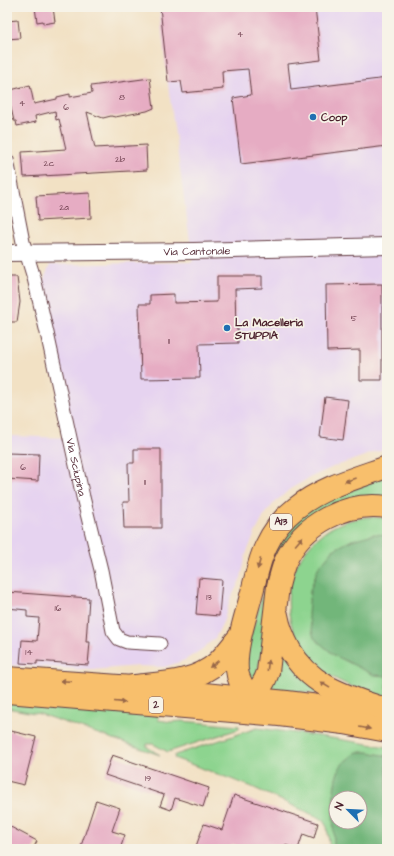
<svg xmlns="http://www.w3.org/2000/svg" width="394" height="856" viewBox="0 0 394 856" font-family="'Architects Daughter',sans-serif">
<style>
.built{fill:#e6d3f0}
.green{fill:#8dd48f;stroke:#6c7a5d;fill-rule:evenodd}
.forest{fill:#72b67a;stroke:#5e6a52;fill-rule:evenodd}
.building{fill:#e6acc3}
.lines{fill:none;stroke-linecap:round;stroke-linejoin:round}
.minor-casing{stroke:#633c42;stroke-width:15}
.tertiary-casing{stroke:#633c42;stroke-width:18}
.primary-casing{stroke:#633c42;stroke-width:22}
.motorway-casing{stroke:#633c42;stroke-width:24}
.minor{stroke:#fff;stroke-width:13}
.tertiary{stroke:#fff;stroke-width:16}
.primary{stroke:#f8bf6c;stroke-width:20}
.motorway{stroke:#f8bf6c;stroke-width:22}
.oneway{fill:#986748}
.poi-dot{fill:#1f6fb2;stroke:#f7f3e8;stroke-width:1.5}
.labels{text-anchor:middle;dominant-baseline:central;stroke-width:3.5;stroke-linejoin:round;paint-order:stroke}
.number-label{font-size:9px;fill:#714251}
.shield{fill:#f7f3e8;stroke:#7e5f64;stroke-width:1}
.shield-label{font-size:10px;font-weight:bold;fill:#4a1f2b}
.poi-label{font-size:11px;font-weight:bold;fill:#4a1f2b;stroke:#f7f3e8;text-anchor:start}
.street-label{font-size:11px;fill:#4a1f2b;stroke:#f7f3e8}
</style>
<rect width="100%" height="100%" fill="#f7f3e8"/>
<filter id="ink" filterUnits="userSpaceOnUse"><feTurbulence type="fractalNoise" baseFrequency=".025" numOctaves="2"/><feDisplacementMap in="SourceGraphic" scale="8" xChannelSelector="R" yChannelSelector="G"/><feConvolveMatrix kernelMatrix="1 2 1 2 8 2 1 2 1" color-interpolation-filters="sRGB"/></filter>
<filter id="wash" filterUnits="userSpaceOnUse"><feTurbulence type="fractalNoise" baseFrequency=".012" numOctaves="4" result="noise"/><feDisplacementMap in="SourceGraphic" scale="16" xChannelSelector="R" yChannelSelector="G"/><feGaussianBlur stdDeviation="0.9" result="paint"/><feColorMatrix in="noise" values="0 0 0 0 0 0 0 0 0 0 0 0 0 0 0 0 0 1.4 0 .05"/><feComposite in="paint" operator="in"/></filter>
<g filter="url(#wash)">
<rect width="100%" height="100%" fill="#f2e1c4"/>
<path class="built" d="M159,7h228v441l-54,19 -24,11 -19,11 -16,14 -10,13 -9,17 -9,21 -5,24 -11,22 -6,20 -9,18 -14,12 -16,10 -20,7 -28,-1 -46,4 -84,-5v-229l63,2 -28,-154 8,-19 143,-3 -25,-178z"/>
<path class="green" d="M387,475v26l-76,20 -42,101 -15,65 -11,-24 33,-117 29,-36z
M367,517l20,1v179c-28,-6 -64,-19 -82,-43 -3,-3 -4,-7 -6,-11 -21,-39 -11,-84 26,-111 12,-9 27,-13 42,-15z
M278,642l43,52 -51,-6z
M7,702l152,13 -1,5 14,2 10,-1 57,5v3l-71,23 -15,-8h-6v3l13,8 -120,-41 -33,-6z
M257,728l62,8 68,11v102h-57l-3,-22 -5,-8 -72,-33 -76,-28 1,-3zM336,798h24v24h-24z"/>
<path class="forest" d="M374,534l13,1v141l-13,-1 -40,-20 -20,-17 -6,-23 2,-24 8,-23 15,-18 19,-10z
M357,752h11l19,4v93h-53c0,-23 -4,-59 5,-80 4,-7 11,-12 18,-17zM336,798h24v24h-24z"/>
<g id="blocks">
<path class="building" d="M35,7h18l2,15 -12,2v-3l-6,1z
M160,7h155l6,53 -33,4 3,26 96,-12v68l-146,18 -8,-66 18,-3 -3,-26 -26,2 1,18 -40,4 -2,-12 -13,1z
M18,20l2,18 -13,1v-18z
M150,78l4,30 -7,3 -32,6 -4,-1 -8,2 -16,-6 8,36 51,-3 1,25 -123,7 -2,-25 44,-3 -7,-30 -3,1 -1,-9 -20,5 1,6 -19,4 -1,-5h-2l-7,-30 23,-6 4,19 23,-5v-2l13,-3v3l22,-4 -1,-7z
M90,193l1,25 -53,3 -2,-25z
M217,276h45v12l-27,1 1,40h2v14l-39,1 1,34 -59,1 -2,-75h11v-9l24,-1v9l43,-1z
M7,277h10l3,25 -3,20h-10z
M382,284v96h-22v-30l-33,1 -1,-66z
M325,397l23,3 -5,40 -23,-3z
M134,449h27v79h-37l-1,-26h6l-1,-39h6z
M7,453l32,1 -1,27 -31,-2z
M199,578l23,2 -3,36 -23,-2z
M7,592l82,6 -3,44h4l-2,23 -51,-4v3l-17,-1 2,-23 15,1 2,-23 -12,-1v-7l-20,-2z
M7,730l29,7 -12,48 -17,-4z
M112,755l97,33 -6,19 -28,-9 -4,12 -11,-4 4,-11 -59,-20z
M234,795l84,28 -4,15 -11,-4 -5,15 -13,-4 -1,4h-38l-14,-5 -2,5h-35l9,-25 18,6z
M96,800l24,8 -8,23 13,4 -5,14h-40z
M7,825l30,16 -4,8h-26z"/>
</g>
</g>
<g filter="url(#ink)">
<use href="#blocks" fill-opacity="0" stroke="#633c42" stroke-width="1"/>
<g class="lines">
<defs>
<g id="minor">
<path id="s1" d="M7,160l16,82 11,36 13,55 36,164 18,73 12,61 6,8 8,3 33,2"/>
</g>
<g id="tertiary">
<path id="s2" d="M7,253l187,-2 193,-5"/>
</g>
<path id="primary" d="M7,677l126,9 154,15 94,12
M7,693l272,23 65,8 43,8"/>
<path id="motorway" d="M387,467c-31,11 -65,20 -91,41 -13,10 -23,23 -30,38 -7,14 -10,31 -14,46 -6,24 -17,54 -15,78 1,11 7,18 12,27 11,-8 15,-13 19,-25l10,-86c2,-8 4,-16 7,-24 17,-38 61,-61 102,-55
M277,615c2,12 7,24 13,35 22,38 58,46 97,60
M133,686c29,-3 62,-3 85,-24 8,-8 15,-18 22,-26"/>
</defs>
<use href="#minor" class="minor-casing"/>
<use href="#tertiary" class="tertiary-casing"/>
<use href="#primary" class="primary-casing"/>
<use href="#motorway" class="motorway-casing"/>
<use href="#minor" class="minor"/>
<use href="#tertiary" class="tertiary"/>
<use href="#primary" class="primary"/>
<use href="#motorway" class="motorway"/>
</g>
<defs><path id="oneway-solid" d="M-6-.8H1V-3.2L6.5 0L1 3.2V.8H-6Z"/></defs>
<g class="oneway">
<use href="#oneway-solid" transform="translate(350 480) rotate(160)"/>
<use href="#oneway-solid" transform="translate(299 541) rotate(-50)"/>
<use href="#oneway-solid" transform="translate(259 564) rotate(105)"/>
<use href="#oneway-solid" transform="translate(214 664) rotate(142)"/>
<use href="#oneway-solid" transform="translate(268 665) rotate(-83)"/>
<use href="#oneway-solid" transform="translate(66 681) rotate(-176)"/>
<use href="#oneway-solid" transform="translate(325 685) rotate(-148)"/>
<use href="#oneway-solid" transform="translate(120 702) rotate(5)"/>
<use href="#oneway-solid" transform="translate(365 728) rotate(10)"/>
</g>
</g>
<g class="poi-dot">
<circle cx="313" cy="117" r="4"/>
<circle cx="227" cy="328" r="4"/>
</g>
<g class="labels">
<g class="number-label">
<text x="240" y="34">4</text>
<text x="122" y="97">8</text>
<text x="22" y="103">4</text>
<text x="66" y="107">6</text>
<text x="120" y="159">2b</text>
<text x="49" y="163">2c</text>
<text x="64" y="207">2a</text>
<text x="354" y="318">5</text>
<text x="169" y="341">11</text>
<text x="23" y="467">6</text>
<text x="145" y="482">11</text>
<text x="209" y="597">13</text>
<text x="58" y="608">16</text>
<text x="29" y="652">14</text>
<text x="148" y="778">19</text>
</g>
<g class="shield">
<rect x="270" y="514" width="22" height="16" rx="3"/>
<rect x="149" y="697" width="14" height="16" rx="3"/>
</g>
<g class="shield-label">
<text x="281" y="522">A13</text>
<text x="156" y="705">2</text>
</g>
<g class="poi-label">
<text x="321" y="117">Coop</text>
<text x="235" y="322">La Macelleria<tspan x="235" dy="13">STUPPIA</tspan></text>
</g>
<g class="street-label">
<text stroke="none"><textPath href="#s2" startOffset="190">Via Cantonale</textPath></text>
<text stroke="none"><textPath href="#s1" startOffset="315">Via Sciupina</textPath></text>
</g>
</g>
<rect width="394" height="856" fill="none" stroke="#f7f3e8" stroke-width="24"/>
<g transform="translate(348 810) rotate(294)"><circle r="19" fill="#f7f3e8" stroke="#b29e9c"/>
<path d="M0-3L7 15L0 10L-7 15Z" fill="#1f6fb2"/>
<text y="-6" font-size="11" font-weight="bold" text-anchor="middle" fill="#4a1f2b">N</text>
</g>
</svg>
